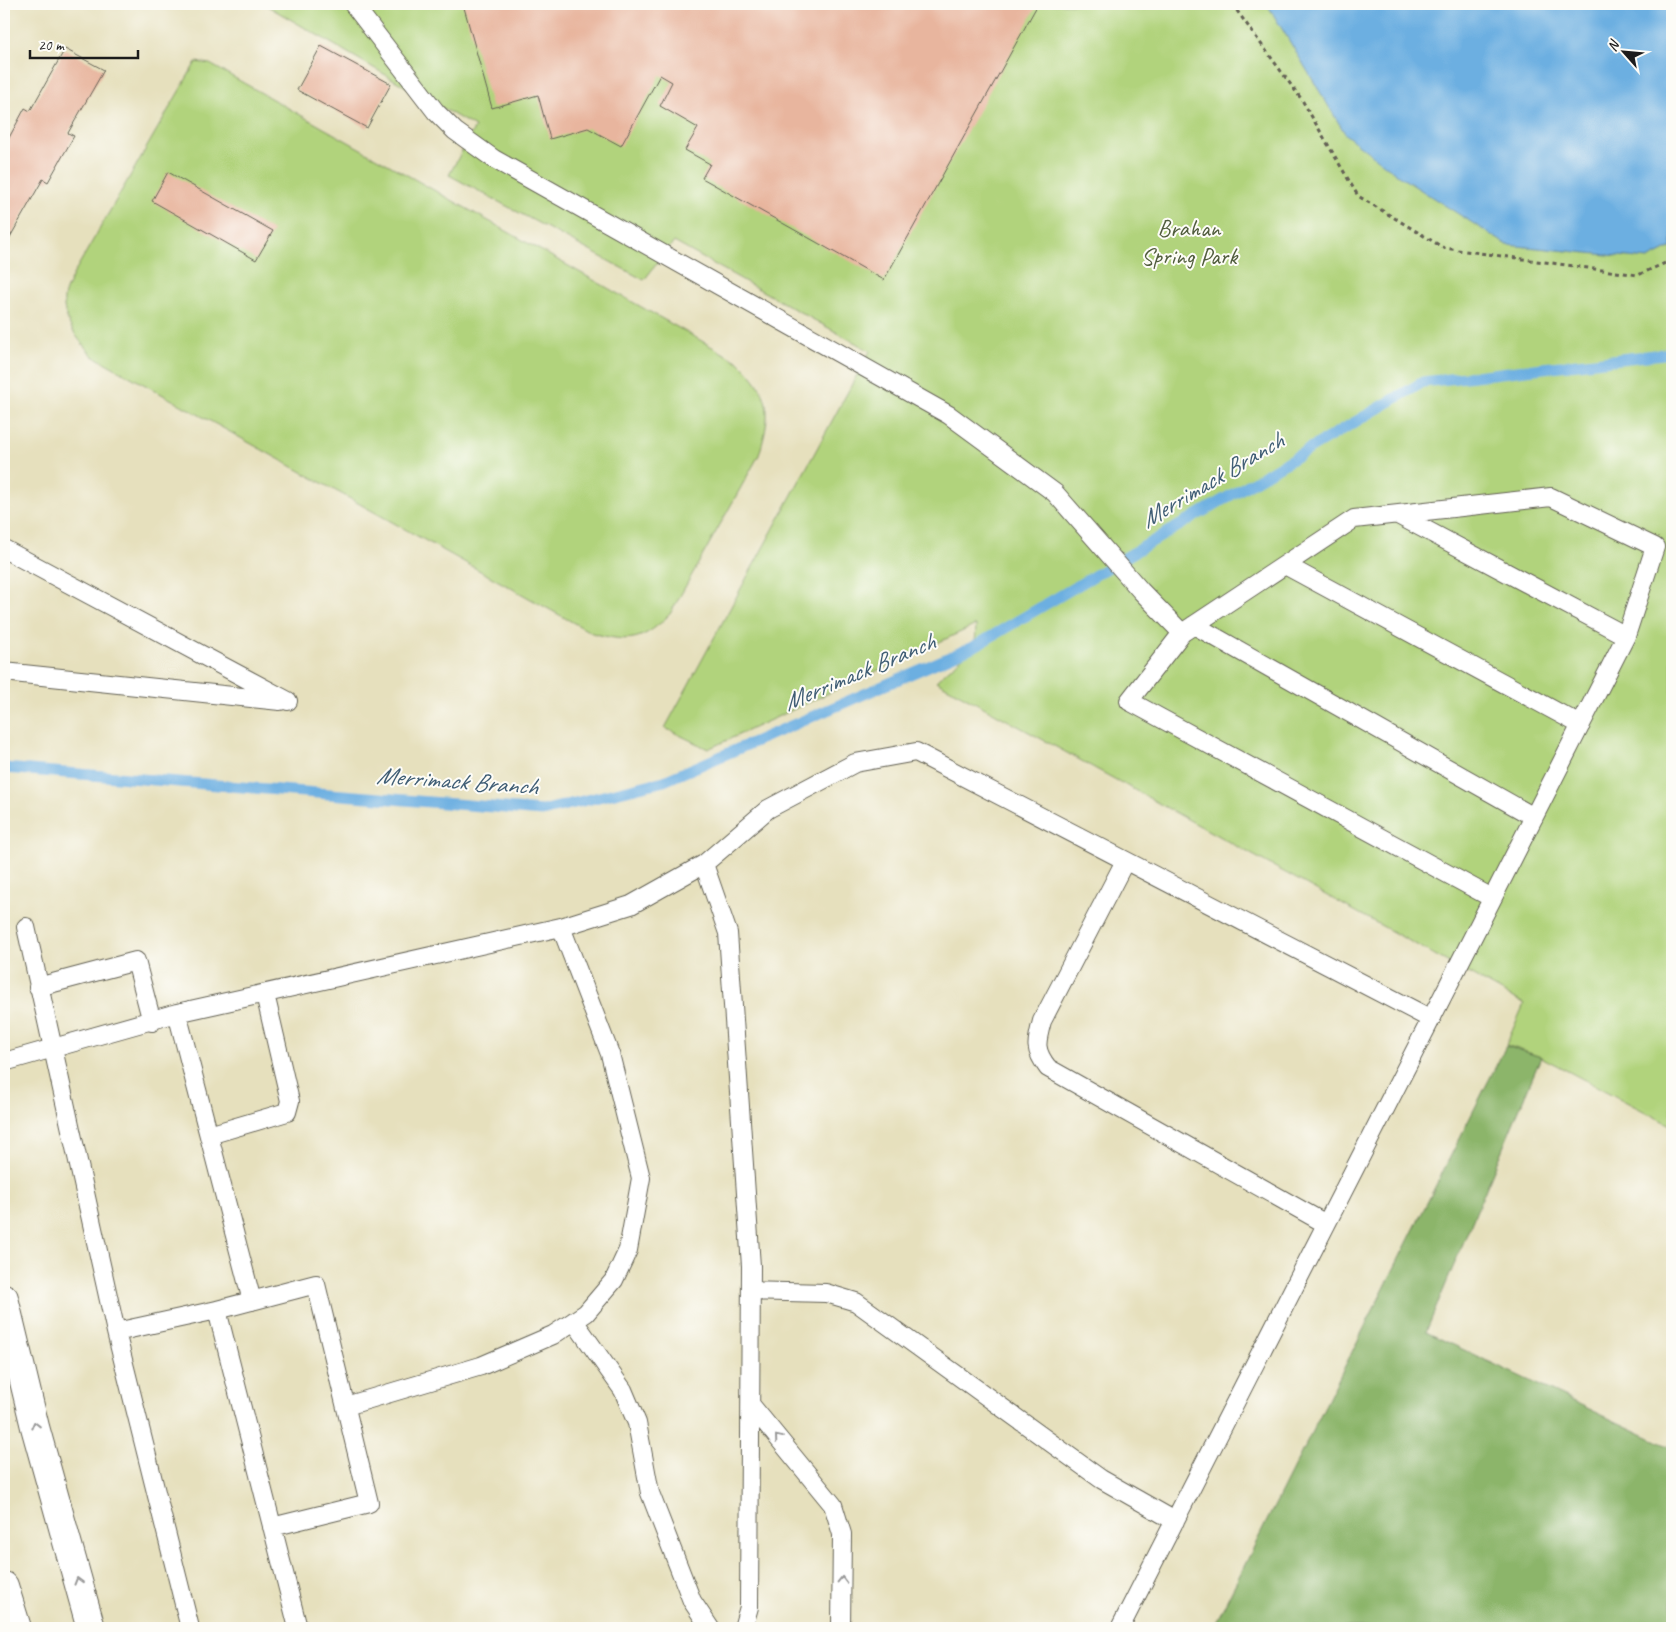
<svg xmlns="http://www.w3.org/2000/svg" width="1676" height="1632" viewBox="0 0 1676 1632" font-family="Caveat,sans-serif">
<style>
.green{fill:#b1d37b;stroke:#66784c}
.forest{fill:#8cb56b;stroke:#546844}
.water{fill:#6cafe1;stroke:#44667e}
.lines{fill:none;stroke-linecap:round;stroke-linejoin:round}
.stream{stroke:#6cafe1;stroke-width:11}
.building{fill:#e8b59e}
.lane-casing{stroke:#636154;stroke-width:20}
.secondary-casing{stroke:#636154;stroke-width:30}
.path{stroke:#636154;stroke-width:3;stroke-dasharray:4 4;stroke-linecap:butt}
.lane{stroke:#fff;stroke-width:18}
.secondary{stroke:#fff;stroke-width:28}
.oneway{stroke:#999}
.labels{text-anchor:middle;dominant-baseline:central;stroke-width:4;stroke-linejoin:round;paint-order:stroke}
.park-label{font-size:24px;fill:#505c3d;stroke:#fdfcf7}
.water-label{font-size:25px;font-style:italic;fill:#405e75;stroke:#fdfcf7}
</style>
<rect width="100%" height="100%" fill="#fdfcf7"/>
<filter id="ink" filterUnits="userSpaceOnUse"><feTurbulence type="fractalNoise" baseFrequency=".02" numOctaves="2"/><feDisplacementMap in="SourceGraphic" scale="10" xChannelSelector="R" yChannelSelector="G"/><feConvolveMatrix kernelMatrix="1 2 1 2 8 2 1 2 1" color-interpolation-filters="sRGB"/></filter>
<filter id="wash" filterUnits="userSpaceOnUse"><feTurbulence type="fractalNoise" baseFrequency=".0096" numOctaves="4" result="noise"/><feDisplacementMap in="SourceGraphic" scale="20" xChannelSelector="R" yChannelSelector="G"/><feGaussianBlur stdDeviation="1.12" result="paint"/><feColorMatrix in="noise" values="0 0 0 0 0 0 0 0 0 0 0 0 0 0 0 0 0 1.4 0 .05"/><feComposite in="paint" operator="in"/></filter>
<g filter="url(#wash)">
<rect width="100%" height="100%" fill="#e6e0bd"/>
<path class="green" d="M264,4h1408v796l-6,14 6,3v309l-131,-69 -35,-12 18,-41 -588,-323 39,-35 1,-21 -268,124 -43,-21 205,-377 -196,-109 -30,38 -195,-105 26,-48z
M196,62l14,2 529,298c33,33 33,50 20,93l-89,159c-28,28 -40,29 -78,19l-499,-277c-14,-15 -31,-35 -29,-58 1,-8 7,-18 10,-25z"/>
<path class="forest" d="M1506,1046l35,11 -115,275 246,116v180h-459z"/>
<path class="water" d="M1267,4h405v243l-24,12 -141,-14 -105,-67 -56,-43z"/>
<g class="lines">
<path class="stream" d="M4,768l538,43 122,-30 311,-135 448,-264 249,-29"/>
</g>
<g id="blocks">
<path class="building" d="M463,4h575l-154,276 -182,-102 8,-14 -25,-14 13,-22 -38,-22 12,-24 -12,-7 -39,71 -33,-18 -38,11 -12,-44 -46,13z
M321,46l70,38 -24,44 -70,-38z
M65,49l39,21 -36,63 6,3 -26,46 -5,-3 -34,60 -5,-2v-90l21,-39 5,3z
M168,172l105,59 -17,29 -104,-59z"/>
</g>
</g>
<g filter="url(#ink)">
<use href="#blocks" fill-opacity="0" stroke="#636154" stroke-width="1"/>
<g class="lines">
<defs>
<path id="lane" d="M353,4l83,108 19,19 39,28 455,256 106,78 86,98 41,42
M1398,515l228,121
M4,549l284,152
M1285,565l296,160
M1194,625l340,192
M4,672l276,29
M1125,861l-83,160c-6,22 -8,29 6,47l278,156
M26,927l90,405
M38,987l98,-26 16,61
M177,1013l75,288
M1431,1019l195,-383 29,-89 -104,-50 -197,22 -172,114 -53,68 363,197
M4,1062l173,-49 384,-86 70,-22 73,-41
M209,1135l78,-23 3,-11 -25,-107
M751,1291l75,2 30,9 245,177 74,42
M574,1321l49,69 14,33 13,70 42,108 18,27
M751,1405l82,100 9,29 -1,94
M346,1406l135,-40 72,-31 33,-22 28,-33 14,-30 13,-72 -31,-124 -49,-127
M272,1527l97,-24 -53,-219 -99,26 81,318
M190,1628l-74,-296 101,-22
M743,1628l6,-21 2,-341 -23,-333 -24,-69 64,-55 87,-46 61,-11 515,267 -311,609"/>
<path id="secondary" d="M4,1298l31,129 56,201
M4,1586l13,42"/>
</defs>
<use href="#lane" class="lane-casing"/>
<use href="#secondary" class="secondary-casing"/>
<path class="path" d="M1232,4l70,96 56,96 86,52 194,27 34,-15"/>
<use href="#lane" class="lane"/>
<use href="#secondary" class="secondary"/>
</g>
<defs><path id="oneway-chevron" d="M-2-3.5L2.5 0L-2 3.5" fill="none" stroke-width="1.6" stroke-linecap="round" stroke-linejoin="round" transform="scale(1.25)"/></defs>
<g class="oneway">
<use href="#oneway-chevron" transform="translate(35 1425) rotate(-104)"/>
<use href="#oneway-chevron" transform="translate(778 1438) rotate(-130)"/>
<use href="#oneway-chevron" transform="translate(842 1580) rotate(-89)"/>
<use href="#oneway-chevron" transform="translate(78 1581) rotate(-106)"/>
</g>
</g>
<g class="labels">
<g class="park-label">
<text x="1189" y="228">Brahan<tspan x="1189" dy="28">Spring Park</tspan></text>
</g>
<g class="water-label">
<text transform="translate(1212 480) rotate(-31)">Merrimack Branch</text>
<text transform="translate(859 672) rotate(-23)">Merrimack Branch</text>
<text transform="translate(457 781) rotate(4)">Merrimack Branch</text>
</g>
</g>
<rect width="1676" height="1632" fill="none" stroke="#fdfcf7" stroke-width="20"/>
<g transform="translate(1624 52) rotate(297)" stroke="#fdfcf7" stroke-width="4" paint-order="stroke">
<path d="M0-4L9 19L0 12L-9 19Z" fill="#1c1c1c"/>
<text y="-8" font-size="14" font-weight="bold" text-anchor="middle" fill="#1c1c1c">N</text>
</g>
<path d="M30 50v8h108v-8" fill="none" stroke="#1c1c1c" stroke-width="2.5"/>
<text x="38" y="50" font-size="15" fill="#1c1c1c" stroke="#fdfcf7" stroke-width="4" paint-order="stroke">20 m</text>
</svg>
